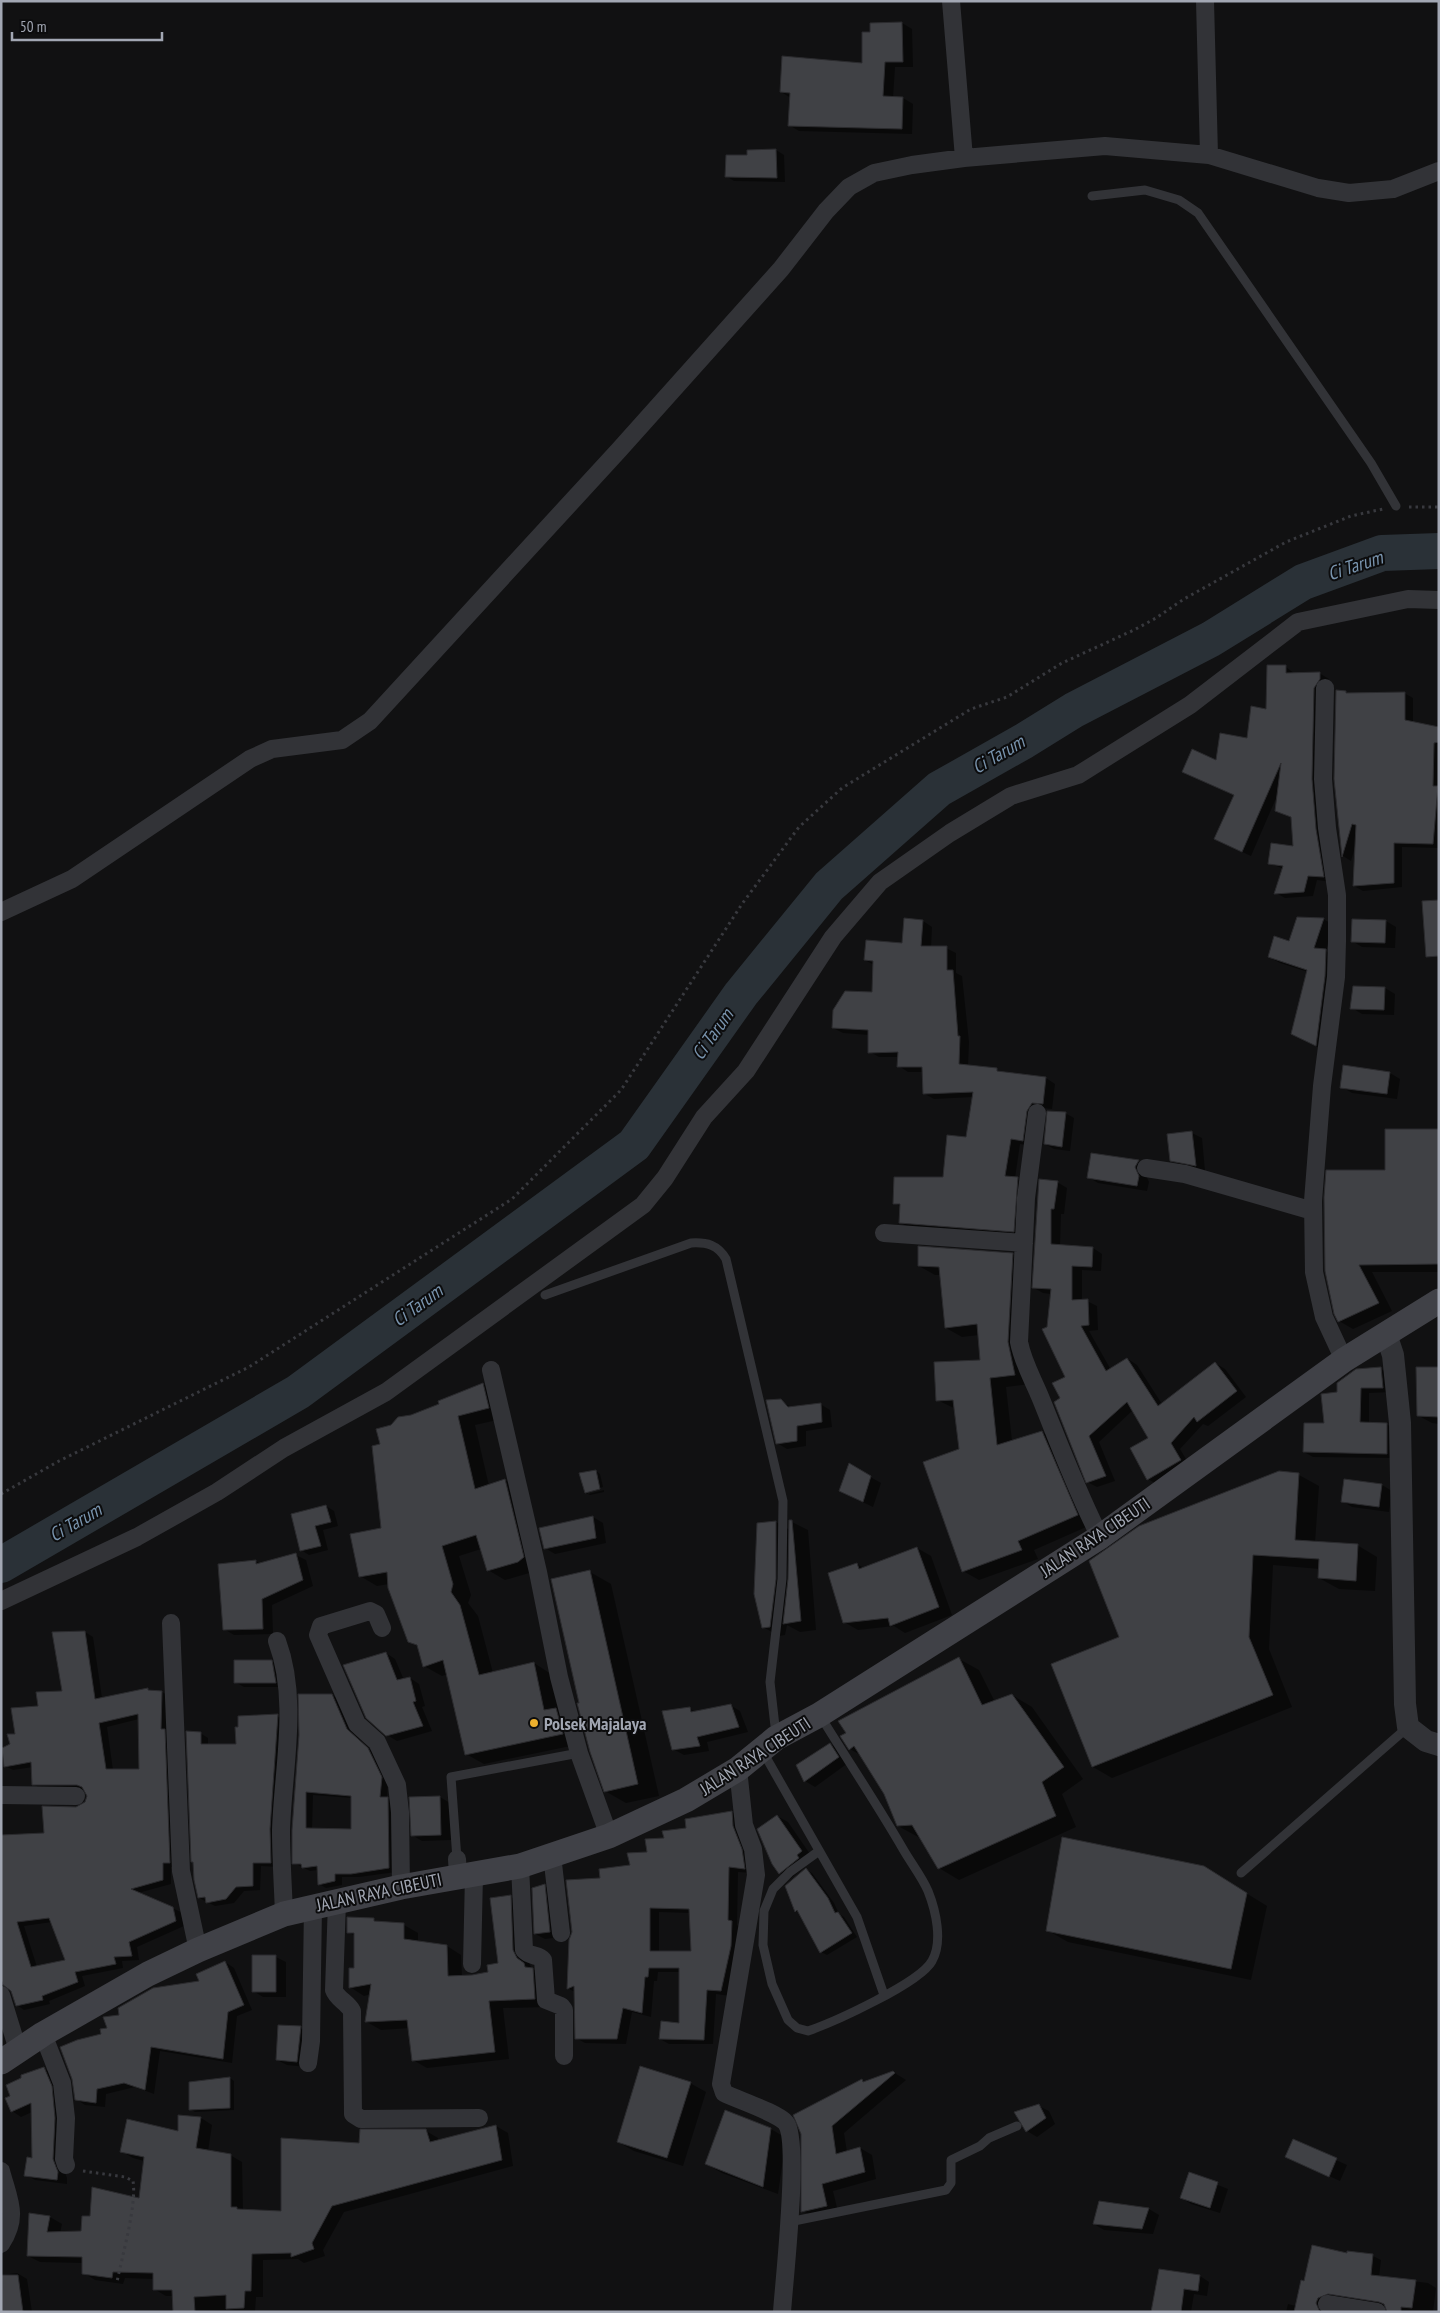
<svg xmlns="http://www.w3.org/2000/svg" width="1440" height="2313" viewBox="0 0 1440 2313" font-family="'PT Sans Narrow',sans-serif">
<style>
.shadow{fill:#0007;fill-rule:evenodd}
.lines{fill:none;stroke-linecap:round;stroke-linejoin:round}
.river{stroke:#2a3137;stroke-width:36}
.building{fill:#404145;stroke:#2b2b2e;fill-rule:evenodd}
.path{stroke:#38393e;stroke-width:3;stroke-dasharray:2.5 4;stroke-linecap:butt}
.service{stroke:#323337;stroke-width:9}
.minor{stroke:#323337;stroke-width:18}
.tertiary{stroke:#323337;stroke-width:22}
.secondary{stroke:#404147;stroke-width:25}
.poi-dot{fill:#edb02e;stroke:#0c0c0d;stroke-width:2}
.labels{text-anchor:middle;dominant-baseline:central;stroke-width:4;stroke-linejoin:round;paint-order:stroke}
.street-label{font-size:18px;fill:#a2a7b3;stroke:#0c0c0d}
.poi-label{font-size:18px;font-weight:bold;fill:#a2a7b3;stroke:#0c0c0d;text-anchor:start}
.water-label{font-size:19px;font-style:italic;fill:#7994ae;stroke:#0c0c0d}
</style>
<rect width="100%" height="100%" fill="#111112"/>
<path class="shadow" d="M902,23l10,6 1,38h-18l-2,31h10l10,6 -1,30 -113,-3 -10,-6 2,-27 -10,-6 83,-28 7,-31z
M776,150l8,5 1,27 -51,-1 -8,-5 22,-19v-6z
M1268,666l18,1 9,7 24,-1 10,6 3,203 -15,-2 -4,16 -28,2 -9,-5 8,-24 -15,-6 25,-16 -2,-29 -16,-8 1,-14 -26,60 -26,-12 11,-48 -43,-20 55,-37 20,-29z
M1346,692l3,2 55,-1 9,5v25l26,5v120l-37,-1v40l-39,4 -9,-5 1,-39 -4,14 -8,-5 -8,-77z
M1323,919l11,6 -8,26 11,6 -10,94 -24,-11 5,-68 -28,-9 -11,-6z
M923,921l9,6 -1,21h15l10,5v20l6,3 7,66 -1,24 78,12 9,6 -3,25 -10,-1 -10,38 -12,-2 -5,34 12,6 -4,52 -113,-8 -9,-5v-16l-6,-4 49,-25 23,-39 6,-42 -39,2 -9,-5 -2,-22h-15l-9,-6v-9h-20l-9,-5 -1,-17 -26,-2 -10,-5 41,-35v-28l-9,-5 38,-15z
M1386,921l10,6 -1,21 -33,-1 -10,-6z
M1385,988l10,6 -1,21 -32,-1 -10,-6z
M1344,1066l46,7 10,6 -3,20 -45,-6 -10,-6z
M1065,1113l9,5 -4,33 -16,-2 -9,-5z
M1439,1130v142h-67l20,39 -39,18 -14,-8 48,-150z
M1192,1133l10,5 3,33 -24,-5 -10,-6z
M1092,1154l46,8 10,5 -3,6 4,9 -2,9 -49,-8 -10,-6z
M1040,1181l17,1 10,6 -3,26h-3l-1,32 33,2 9,6 -1,17 -19,-1v31h5l10,5 1,24 -9,1 22,39 17,-11 9,6 25,39 53,-41 10,6 21,28 -38,29 -5,-2 -23,25 10,17 -32,19 -10,-6 1,-41 -16,-28 -34,32 16,39 -18,6 -10,-5 -21,-105 -17,-49 2,-34 -8,-1 -9,-5z
M1012,1254l17,10 -5,88 7,32 -25,3 6,54 30,-9 17,10 34,82 -59,26 4,9 -59,21 -16,-9 -3,-121 -4,-41 -19,-9 44,-39 -2,-26 -17,2 -16,-9 -5,-53h-6l-16,-9z
M1439,1368v56l-7,-1 -13,-7z
M1381,1369l9,5 1,18 -22,1v31h17l9,5 1,29 -83,-1 -9,-5 22,-27 12,-32z
M483,1384l18,11 5,23 -31,7 14,61 16,-6 18,10 13,81 -31,9 -17,-10 -7,-21 -22,7 12,39 -3,8 10,13 15,57 41,-10 17,11 29,70 -96,20 -18,-10 -18,-80 -6,2 -18,-10 -6,-20 -9,-5 -20,-57 -12,2 -17,-10 23,-47 -2,-85 11,-18z
M781,1401l10,6 29,-3 10,6 2,17 -26,4v15l-19,3 -10,-6z
M849,1465l32,18 -8,24 -23,-11z
M596,1471l4,3 3,13 -15,4v3l-2,-1z
M1299,1475l20,11 -4,57 42,2 20,12 -2,34 -36,-2 -20,-11 1,-9 -47,-4 -4,84 23,58 -180,71 -19,-11 27,-129z
M1382,1485l10,6 -3,21 -37,-5 -10,-6z
M604,1490v2l-14,3 -2,-1z
M326,1506l8,5 4,15 -15,4 5,20 -19,5 -8,-5z
M593,1517l10,6 3,20 -51,11 -10,-6z
M790,1521l18,9 8,100 -16,2 -13,-7 -2,10 -6,1 -16,-9 -4,-103 17,-2 14,8z
M917,1548l14,8 21,59 -47,18 -11,-7 -36,4 -14,-8 13,-58 7,4z
M296,1555l10,5 7,26 -41,19 1,29 -39,1 -10,-6 32,-68 5,3z
M590,1572l21,12 48,212 -33,7 -21,-12 -25,-87z
M85,1632l8,5 9,61 46,-9 14,3 8,4 7,171h-6v17l-33,9 43,19 3,14 -47,21 2,13 -17,1 1,7 -41,8 3,10 -36,15 1,3 -26,6 -7,-5 -16,-168 44,-3 42,-32v-12l-46,-1 -8,-5v-17l-20,3 -8,-4 11,-31 23,-28 24,-15zM139,1719l1,51h-27l-6,-43zM52,1922l15,39 -30,6 -13,-41z
M386,1653l9,6 9,21 6,-2 9,6 6,22 -3,1 10,24 -35,10 -10,-6z
M959,1659l20,11 16,32 17,-7 20,12 51,72 -21,15 14,33 -117,53 -20,-12 -19,-30 -22,-12 -13,-33 -23,-37 -12,-7 -8,-13z
M271,1661l9,5 4,21h-40l-9,-5z
M332,1695l7,4 15,35 21,20 13,28 -1,16 7,4 2,70 -37,5h-17v8l-16,3 -7,-4 -1,-14 -8,1 -16,-8 -1,-23zM313,1795l39,3v32h-40z
M730,1705l10,6 8,21 -41,10 2,9 -25,4 -11,-6 17,-40 7,4z
M277,1716l8,4 -7,147 -17,-1 -1,24 -16,1 -10,12 -19,3 -16,-8 1,-165 8,5v7l29,1z
M830,1744l10,6 8,13 -33,24 -10,-6z
M440,1797l10,6 1,37 -29,1 -10,-6z
M732,1812l8,5 13,56 -15,-1 -1,53 4,3 -11,68 -14,-2 -3,50h-44l-9,-5 20,-15v-52h-22l-1,9h-3l-3,36 -19,-5 -6,32 -41,-1 -9,-5 -1,-46 -6,-3 1,-49 61,-74 34,-27zM659,1912l32,1 1,39h-33z
M777,1816l11,6 24,35 -4,7 -18,15 -10,-6z
M806,1870l6,3 22,30 5,11 5,3 13,20 -30,18 -6,-3 -21,-39 -4,-2 -9,-25z
M1225,1880l42,26 -16,74 -183,-38 -21,-12z
M545,1886l9,6 6,45 -15,2 -10,-5z
M511,1897l14,8 3,55 3,7 5,4 13,36 -46,1 6,51 -82,9 -14,-8 -3,-32 -29,2 -14,-8 4,-28 -7,2 -14,-9 5,-17v-34l-7,-4 25,-13 6,3 25,3 14,8v9l29,4 14,9 1,21 27,-3 10,-9z
M254,1957h22l10,5v35h-23l-10,-6z
M225,1962l9,6 18,42 -15,6 -5,47 -72,-12 -6,43 -19,-7 -29,7 -1,13 -20,-2 -9,-6 26,-64 18,-19 81,-34z
M300,2028l10,5 -3,34 -20,-2 -10,-5z
M44,2069l10,5 8,91 5,13v6l-32,-4 -9,-5 8,-16 -2,-47 -11,5 -9,-6v-15z
M893,2072l13,8 -62,53 3,19 13,-4 12,7 4,24 -43,12 5,21 -23,6 -12,-7 -1,-77 60,-54 4,3z
M230,2078l4,3v29l-39,2 -5,-3z
M690,2083l16,9 -23,74 -49,-15 -16,-9z
M1039,2106l10,5 6,13 -18,13 -10,-6z
M201,2118l11,7 -4,26 22,4 12,7 1,49 40,1 77,-67 66,-14 12,7 1,3 57,-15 12,7 5,33 -169,46 -21,38 2,6 -21,7 -6,-4 -35,1v37h-7l-1,15h-81l-1,-16h-7l-12,-7v-10l-29,-1 -2,6 -28,-4 -11,-7 -1,-10 -43,-1 -12,-6 3,-41 19,2 12,7 -2,9 22,-1 9,-15 49,-17 4,-39 -11,-3 -12,-7 58,-19z
M771,2129l15,9 -8,56 -56,-21 -16,-9z
M1294,2141l53,24 -7,16 -53,-24z
M1190,2174l38,15 -8,24 -29,-9 -9,-6z
M1100,2203l49,6 10,6 -6,19 -49,-4 -10,-6z
M1348,2252l25,4 8,4 -2,17 49,6 8,5 -3,24h-45l-2,-7 -48,-8 -13,15h-39l2,-8 8,2 9,-24z
M17,2273l10,6 5,33h-31v-37z
M1200,2276l9,6 -2,14 -13,-2 -3,18h-38z"/>
<g class="lines">
<path class="river" d="M1,1565l297,-173 336,-247 107,-151 88,-108 110,-97 85,-48 50,-31 137,-71 92,-57 79,-29 57,-2"/>
</g>
<path class="building" d="M902,22l1,40h-18l-2,34 20,1 -1,32 -114,-3 2,-33 -10,-1 2,-36 80,7v-31h8v-9z
M776,149l1,29 -52,-1 1,-22h21v-5z
M1267,665h19v8l34,-1v7l-6,9 -2,91 4,50 8,48 -16,-1 -4,16 -30,2 9,-28 -15,-2 3,-21 22,3 -2,-29 -16,-6 6,-48 -39,89 -28,-13 20,-44 -52,-23 10,-23 24,11 4,-27 27,5 4,-32 15,3z
M1336,690l10,1v2l59,-1v28l34,7v15l-5,1 -1,43h5l-5,58 -39,-1v40l-41,3 3,-61 -4,-1 -10,33 -8,-78z
M1439,900v56l-13,1 -4,-56z
M1297,917l27,1 -10,30 12,1 -1,27 -9,70 -25,-12 16,-64 -39,-13 6,-21 15,5z
M904,918l19,2 -2,26h26v24h6l5,66h2l-1,28 38,4v3l49,6 -3,27 -11,-1 -5,8 -4,30 -12,-2 -6,37 13,1 -4,55 -115,-9 1,-19h-7l1,-27h49l4,-42 19,2 7,-45 -50,2 -1,-27h-25l1,-15 -30,1v-23l-36,-2 1,-18 12,-19 27,1 1,-31 -9,-1 2,-20 36,3z
M1352,919l34,1 -1,23 -34,-1z
M1353,986l32,1 -1,23 -34,-1z
M1343,1065l47,7 -3,22 -47,-6z
M1047,1111l19,1 -4,35 -18,-3z
M1385,1129h54v135l-80,1 20,38 -41,19 -4,-8 -9,-43 -1,-74 2,-27h59z
M1192,1131l4,35 -26,-5 -3,-27z
M1091,1153l48,7 -4,7 4,9 -2,10 -50,-8z
M1039,1179l19,2 -4,28h-3v35l42,3 -1,20 -20,-1v34l16,-1 1,26 -8,1 25,45 21,-13 31,48 57,-44 22,29 -40,31 -3,-5 -23,26 10,17 -34,20 -17,-32 18,-10 -21,-36 -38,34 17,40 -20,7 -32,-81 6,-4 -8,-15 13,-6 -23,-48 5,-2 4,-38 -19,-1z
M918,1246l95,7 -5,89 7,33 -25,3 7,67 45,-14 36,84 -60,26 4,9 -60,22 -39,-110 36,-13 -6,-49 -17,1 -2,-39 46,-2 -3,-36 -32,4 -6,-61 -21,-1z
M1381,1367l2,21h-22l-1,34 27,1v31l-84,-2 1,-29h20l-3,-29 16,-2v-9l19,-14z
M1416,1367h23v50l-22,-1z
M483,1383l6,25 -31,8 17,73 30,-10 19,78 -6,5 -31,9 -11,-36 -34,11 11,38 -2,8 9,13 19,70 55,-13 10,48 12,-2 7,26 -98,21 -22,-95 -20,7 -6,-22 -9,-3 -20,-54 -1,-16 -28,5 -9,-43 31,-6 -9,-82 8,-2 -4,-15 15,-4 7,-8 13,-2 28,-11 -1,-3z
M781,1399l7,8 33,-4 1,19 -25,4v15l-21,3 -10,-44z
M849,1463l22,13 -8,26 -24,-11z
M596,1470l4,19 -15,4 -6,-20z
M1279,1471l20,2 -4,67 63,4 -2,37 -38,-3 1,-19 -66,-4 -4,82 24,58 -181,72 -41,-103 68,-27 -30,-76 50,-35z
M1344,1479l38,5 -3,23 -38,-5z
M326,1505l5,17 -16,4 6,20 -21,5 -9,-37z
M593,1516l3,22 -52,11 -5,-21z
M789,1520h3l9,101 -18,3 5,-45z
M776,1521v58l-6,48 -8,1 -8,-34 3,-71z
M917,1547l22,60 -49,19 -2,-8 -45,5 -15,-50 29,-10 2,6z
M296,1553l7,27 -41,19 1,30 -40,1 -5,-66 38,-4v4z
M590,1570l48,214 -34,8 -14,-40 -13,-49h2l-28,-124z
M85,1631l10,68 53,-11v2l14,1 -1,38h4l5,134h-7v17l-32,9 42,18 3,14 -47,21 3,14 -18,1 2,7 -41,8 3,10 -36,14 1,4 -27,6 -5,-15 -8,-6 -2,-6v-144l43,-2 -2,-27 34,1 9,-5 2,-6 -5,-9 -5,-2h-45l-1,-23 -27,5 -2,-19 8,-4 -3,-10h8l-4,-26 27,-2 -2,-14 26,-1 -10,-59zM138,1714l1,55h-33l-7,-46zM49,1918l16,42 -34,7 -14,-45z
M386,1652l11,28 13,-3 6,24 -3,1 10,24 -37,10 -20,-18 -23,-53z
M959,1657l23,48 30,-11 52,73 -22,15 14,34 -118,53 -26,-44 -15,1 -13,-32 -30,-48 -5,4 -9,-14 6,-3 -8,-12z
M234,1660h38l4,23h-42z
M298,1694h34l15,35 21,19 14,29 -2,20h8l1,71 -38,6h-16v7l-17,4 -1,-19 -15,2 -1,-4h-9v-34l7,-95zM306,1792l45,4v33l-45,-1z
M731,1704l8,23 -42,10 3,9 -28,4 -10,-39 28,-4 1,5z
M278,1714l-8,115 1,34h-18v23l-17,1 -10,12 -20,4 -1,-6 -7,1 -4,-18 -1,-18h-2l-5,-131 15,1v12h35l-1,-17h3v-11z
M830,1743l9,14 -35,25 -8,-17z
M440,1796l1,39 -30,1 -2,-39z
M732,1811l1,15 9,23 3,20 -16,-2 -1,53 4,1 -1,25 -10,45 -14,-1 -3,50 -45,-1 2,-18 18,2v-55h-30l-1,9h-3l-3,36 -19,-5 -6,31h-42l-1,-53 -7,3 2,-49 3,-8 -6,-52 34,-2 -1,-9 31,-4 -3,-12 20,-1 -2,-13 19,-1 -2,-7 24,-3 -1,-9zM650,1908l39,1 2,42h-41z
M777,1815l25,36 -5,4 2,3 -20,16 -7,-10 -15,-35z
M1062,1837l142,29 43,27 -16,76 -185,-38z
M806,1868l22,30 7,15 3,-1 14,21 -32,20 -23,-43 -2,2 -10,-26z
M545,1884l5,48 -16,2 -2,-46z
M511,1895l2,55 4,8 7,5 1,4 8,1 2,31 -46,2 6,51 -83,9 -5,-41 -42,2 6,-38 -22,4v-20h5v-35h-7v-16l27,1v3l30,2v16l43,6 1,31 24,-1 16,-3 -1,-7 11,-2 -8,-65z
M252,1955h24v37h-24z
M225,1961l19,44 -16,7 -5,47 -72,-12 -6,43 -21,-7 -27,6 -1,14 -21,-3 -3,-21 -12,-32 17,-7 24,-6 -1,-5 7,-1 -4,-11 16,-2 -1,-7 35,-20 46,-7 -3,-7z
M278,2025l23,1 -4,36 -21,-2z
M640,2066l51,16 -24,76 -50,-16z
M44,2067l8,19 3,32 -2,41 5,13 -1,8 -33,-4 3,-19 5,1 -1,-55 -20,9 -6,-14 5,-2 -4,-11 15,-7v-3z
M893,2071l2,2 -63,53 4,28 24,-7 5,25 -43,12 5,22 -26,6v-78l-8,-19 69,-36 1,3z
M230,2077v31l-41,2v-28z
M1039,2104l7,14 -20,14 -12,-20z
M725,2110l46,18 -8,59 -58,-23z
M178,2115l23,2 -5,31 35,6v53h6v2l44,2v-73l78,5 1,-14h66l4,13 66,-17 6,35 -170,46 -20,37 2,6 -23,8v-4l-39,1 -1,37h-6l-1,17 -18,1v-14l-32,2 1,15h-22l-1,-22h-19v-17l-40,-1 -1,6 -30,-4v-17l-55,-1 2,-43 21,3 -3,16 34,-1 1,-15h8l2,-29 47,11 5,-41 -24,-5 7,-33 51,12z
M1293,2139l44,19 -8,19 -44,-20z
M1189,2172l29,10 -8,26 -30,-10z
M1099,2201l50,7 -7,21 -49,-5z
M1312,2245l35,8v-2l26,3 -2,21 45,5 -4,28 -11,-1v5h-14l-3,-8 -5,-2 -51,-8 -10,4 -2,5 4,9h-26l7,-32 3,1z
M1159,2269l41,6 -2,16 -14,-2 -3,23h-30z
M1,2275h17l5,37h-22z"/>
<g class="lines">
<path class="path" d="M1409,507h30
M1,1494l58,-33 190,-94 263,-168 109,-109 121,-186 57,-77 43,-39 129,-79 36,-12 55,-34 72,-33 22,-12 28,-19 102,-57 65,-26 32,-7
M83,2171l42,6 8,4c4,24 -11,75 -16,101"/>
<path class="service" d="M1092,196l53,-6 34,10 19,13 173,250 25,43
M545,1295l146,-52c16,-1 27,2 35,16l57,242 -1,78 -12,103 6,53
M763,1752l94,165 27,78
M819,1851l-29,21 -17,17 -9,22 -1,34 9,39 16,36 9,8 11,3c26,-9 112,-48 124,-70 11,-19 4,-50 -4,-70 -6,-14 -17,-28 -25,-42 -26,-45 -55,-88 -82,-132
M457,1859l-6,-82 128,-24
M1241,1873l167,-146
M789,2222l157,-32 5,-7v-23l29,-14 9,-8 28,-12"/>
<path class="minor" d="M951,1l13,157
M1205,1l4,154
M1325,688l-2,91 4,49 10,67v46l-1,36 -14,109 -9,115 1,71 10,45 20,43
M1,912l71,-33 178,-120 22,-10 70,-9 28,-19 249,-271 162,-181 45,-58 23,-24 25,-14 38,-8 52,-7 141,-12 104,9 109,33 31,5 44,-4 46,-18
M1037,1113l-11,85 -7,144c4,21 14,37 22,57 19,47 36,93 59,138
M1146,1168l39,6 128,37
M884,1233l140,10
M491,1370l47,202 21,105 20,76 30,83
M1,1601l136,-64 80,-45 67,-44 102,-56 257,-187 22,-27 39,-61 42,-46 87,-134 47,-55 70,-49 61,-37 67,-21 112,-70 108,-83 110,-23 31,1
M171,1623l10,248 17,79
M382,1628l-6,-14 -6,-3 -49,15 -3,9 39,89 20,18 20,43 3,27 1,75
M277,1641c22,59 6,127 4,189 0,28 2,56 3,84
M738,1769l6,56 9,24 3,26 -35,209 3,9c14,7 54,20 62,30 14,19 -2,158 -4,189
M1,1795l75,1
M552,1855l9,78
M457,1859l1,17
M520,1866l4,84c6,7 14,4 19,10l3,40 15,6 3,4v46
M337,1901l-3,89c3,9 13,12 18,21l1,103 8,5 118,-1
M472,1964l2,-89
M1,1995l17,55
M43,2034l19,49 4,35 -2,41 2,6
M308,2063l3,-22 2,-135
M1,2171c8,30 18,45 0,73
M1327,2304l50,8"/>
<path class="tertiary" d="M1386,1334l7,21 7,68 5,281 3,23 18,14 13,4"/>
<path class="secondary" d="M1,2062l42,-28 105,-60 50,-24 86,-36 117,-27 119,-21 89,-30 77,-36 52,-31 38,-31 43,-23 281,-178 244,-177 95,-59"/>
</g>
<circle class="poi-dot" cx="534" cy="1723" r="5"/>
<g class="labels">
<g class="street-label">
<text transform="translate(1095 1537) rotate(-34)">JALAN RAYA CIBEUTI</text>
<text transform="translate(755 1756) rotate(-33)">JALAN RAYA CIBEUTI</text>
<text transform="translate(379 1892) rotate(-12)">JALAN RAYA CIBEUTI</text>
</g>
<g class="poi-label">
<text x="544" y="1723">Polsek Majalaya</text>
</g>
<g class="water-label">
<text transform="translate(1355 565) rotate(-18)">Ci Tarum</text>
<text transform="translate(998 754) rotate(-30)">Ci Tarum</text>
<text transform="translate(712 1034) rotate(-55)">Ci Tarum</text>
<text transform="translate(417 1305) rotate(-36)">Ci Tarum</text>
<text transform="translate(75 1522) rotate(-30)">Ci Tarum</text>
</g>
</g>
<rect width="1440" height="2313" fill="none" stroke="#a2a7b3" stroke-width="5"/>
<path d="M12 32v8h150v-8" fill="none" stroke="#a2a7b3" stroke-width="2.5"/>
<text x="20" y="32" font-size="15" fill="#a2a7b3" stroke="#0c0c0d" stroke-width="4" paint-order="stroke">50 m</text>
</svg>
